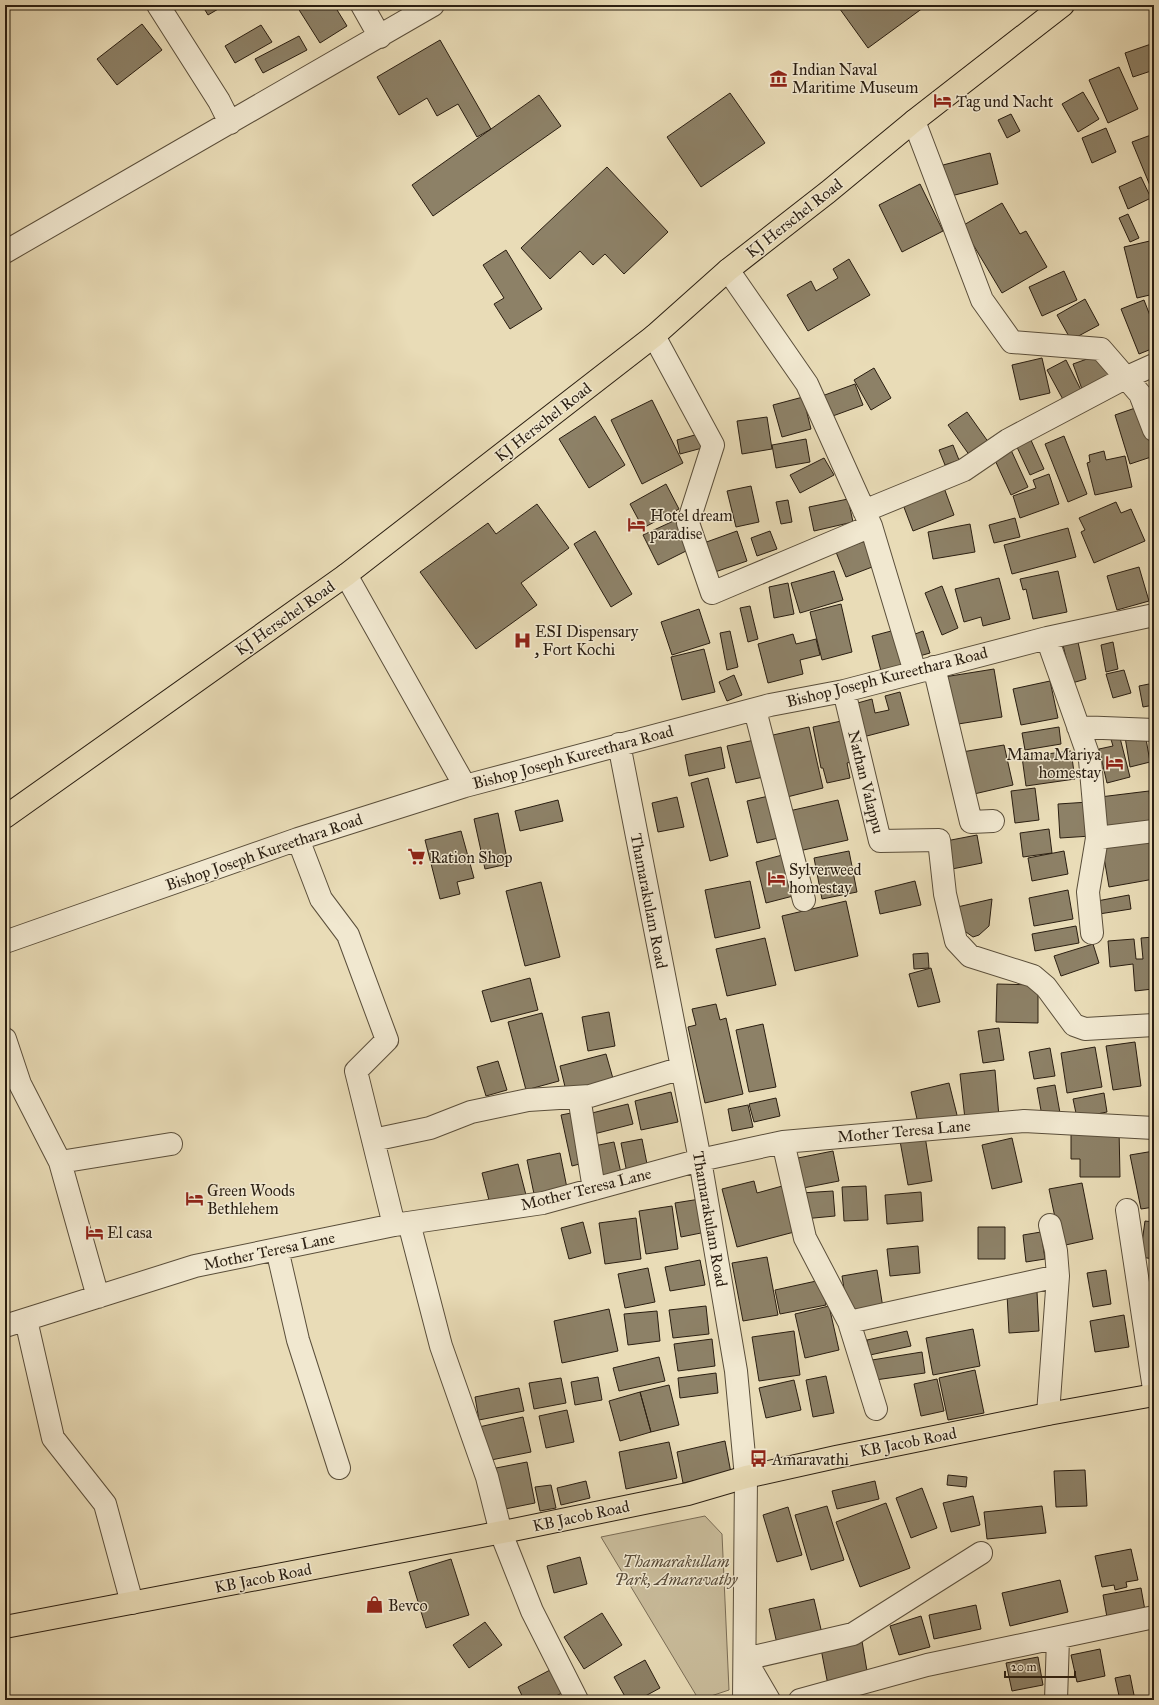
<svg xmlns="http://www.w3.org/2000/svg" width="1159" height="1705" viewBox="0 0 1159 1705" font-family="'IM FELL Great Primer',serif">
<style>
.green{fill:#c9bc9b;stroke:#7a6d56}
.building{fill:#8d8167;stroke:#2a1e11}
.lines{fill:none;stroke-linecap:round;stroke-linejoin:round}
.minor-casing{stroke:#5a4e3a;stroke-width:24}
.major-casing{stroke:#2a1e11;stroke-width:24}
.minor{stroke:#f1e8d0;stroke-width:22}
.major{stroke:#e9dcb7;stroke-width:22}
.labels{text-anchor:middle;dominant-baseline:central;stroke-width:3;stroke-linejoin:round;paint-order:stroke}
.poi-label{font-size:16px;fill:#2a1e11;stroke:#f1e8d0;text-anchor:start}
.street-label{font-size:16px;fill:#2a1e11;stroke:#f1e8d0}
.park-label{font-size:16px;font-style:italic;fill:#5a4d3a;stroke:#f1e8d0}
</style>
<rect width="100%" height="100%" fill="#e9dcb7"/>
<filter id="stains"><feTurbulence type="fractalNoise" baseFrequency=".005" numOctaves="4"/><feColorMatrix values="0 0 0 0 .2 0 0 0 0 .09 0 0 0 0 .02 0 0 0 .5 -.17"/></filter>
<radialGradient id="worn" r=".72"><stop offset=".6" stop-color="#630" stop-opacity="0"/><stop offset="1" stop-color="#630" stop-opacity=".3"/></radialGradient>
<path class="green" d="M705,1516l17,18 7,156 -30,10 -98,-163z"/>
<path class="building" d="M202,5h23l-17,10z
M296,5h38l13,21 -27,17z
M837,5h90l-59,43z
M142,24l20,26 -45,35 -20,-26z
M261,25l11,17 -37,21 -10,-17z
M299,36l8,14 -44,23 -8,-14z
M440,40l51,89 -14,8 -19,-33 -21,12 -10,-18 -28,17 -22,-38z
M1154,43v27l-21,7 -8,-24z
M1119,67l19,42 -30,14 -19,-43z
M1083,92l16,27 -21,13 -16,-28z
M730,93l35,50 -64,44 -34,-50z
M539,95l22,31 -128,90 -21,-31z
M1011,114l9,17 -13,7 -9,-18z
M1106,128l10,24 -24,11 -10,-25z
M1151,135l3,7v45l-3,1 -19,-46z
M990,153l8,31 -47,12 -8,-31z
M607,167l61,65 -44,42 -19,-20 -12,11 -13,-14 -30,28 -29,-31z
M1141,177l10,21 -23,11 -9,-22z
M920,184l23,47 -41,21 -23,-47z
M1002,203l18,31 6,-3 21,36 -45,26 -40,-67z
M1128,214l11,24 -9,4 -11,-24z
M1154,240v54l-17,4 -13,-51z
M506,250l36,59 -32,20 -16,-25 10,-6 -21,-33z
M849,259l21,36 -62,36 -21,-36 24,-14 5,10 22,-13 -5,-9z
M1064,271l13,29 -35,16 -13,-29z
M1085,299l14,26 -28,15 -14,-25z
M1144,300l10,26v22l-15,6 -18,-45z
M1101,354l10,27 -28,11 -10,-28z
M1042,358l8,35 -30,7 -8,-35z
M1066,360l18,36 -18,9 -19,-35z
M874,368l17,30 -20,12 -17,-30z
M855,384l8,21 -33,12 -8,-21z
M803,397l8,32 -29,8 -9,-32z
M652,400l31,63 -41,21 -31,-64z
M1141,406l13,40v10l-24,8 -15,-49z
M967,412l22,31 -19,13 -22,-31z
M595,416l30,49 -36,23 -30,-49z
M767,417l5,32 -30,5 -5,-33z
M702,433l4,14 -26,7 -3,-14z
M1064,436l23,58 -19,8 -23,-58z
M1030,438l14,31 -14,6 -14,-30z
M806,439l4,23 -34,6 -4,-23z
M953,445l6,15 -14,5 -6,-15z
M1011,450l17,37 -17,8 -17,-37z
M1104,451l2,9 19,-4 7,31 -37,8 -8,-32 3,-1 -1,-7z
M824,458l10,17 -34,18 -10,-18z
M1049,474l10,30 -39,14 -7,-22 23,-8 -3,-8z
M666,484l13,25 -36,19 -13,-24z
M943,485l11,30 -41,16 -11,-29z
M751,486l8,36 -23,5 -9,-36z
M848,499l5,23 -39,9 -5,-24z
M788,500l4,22 -11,2 -5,-22z
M1116,502l5,11 10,-4 14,32 -51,22 -13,-31 4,-2 -6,-12z
M537,504l32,44 -48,35 16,22 -61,44 -56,-77 68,-49 8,11z
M680,518l14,29 -36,18 -15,-30z
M1015,518l5,19 -26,6 -5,-18z
M970,524l5,28 -42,7 -5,-27z
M1068,528l8,29 -64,17 -8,-29z
M595,531l37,63 -21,13 -37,-63z
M737,531l10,30 -35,12 -11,-29z
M770,531l7,18 -20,7 -6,-18z
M870,539l10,25 -34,13 -10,-25z
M1139,567l10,34 -32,9 -10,-34z
M834,571l9,29 -43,13 -9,-30z
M1058,571l9,41 -34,7 -7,-30 -3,1 -3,-11z
M999,578l11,41 -27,7 -2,-9 -17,5 -9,-33z
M788,583l6,31 -20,4 -5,-31z
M942,586l16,42 -16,7 -17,-42z
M841,604l11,48 -30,8 -12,-48z
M750,606l8,33 -10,3 -8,-34z
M699,609l11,34 -38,12 -11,-33z
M899,629l10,39 -27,7 -10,-39z
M730,631l8,36 -11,3 -7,-37z
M923,631l7,22 -14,4 -6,-21z
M793,634l3,10 20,-5 4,16 -20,5 3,14 -35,9 -10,-39z
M1078,642l8,37 -14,4 -9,-38z
M1113,642l5,27 -12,3 -5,-27z
M704,649l11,43 -33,8 -11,-43z
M994,669l8,48 -50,8 -8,-48z
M1124,670l7,23 -18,5 -7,-24z
M734,675l8,20 -15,6 -8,-19z
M1050,681l8,37 -37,7 -8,-36z
M1154,683v22l-11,2 -4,-21z
M900,692l9,33 -46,12 -9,-33 18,-5 3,14 14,-3 -4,-14z
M846,720l9,41 -8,2 3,15 -23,5 -4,-15h-2l-8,-41z
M809,727l14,61 -36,9 -14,-62z
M1059,727l2,17 -36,6 -3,-17z
M1145,733l5,29 -20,5 -5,-30z
M1119,734l11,43 -23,6 -8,-34 14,-3 -3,-10z
M759,739l9,37 -32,7 -9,-37z
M1004,745l9,40 -39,9 -12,-42z
M721,747l4,21 -36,8 -4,-21z
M1071,751l4,28 -49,7 -4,-29z
M1154,752v20l-5,-19z
M708,778l20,78 -18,5 -19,-78z
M1035,788l4,32 -24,3 -4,-32z
M1149,791l4,31 -48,7 -5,-32z
M773,795l10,42 -26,6 -10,-42z
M677,797l7,30 -26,5 -6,-29z
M558,800l5,21 -43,10 -5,-20z
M838,800l10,40 -49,11 -10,-40z
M1089,802l2,34 -31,2 -2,-34z
M498,813l10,51 -23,5 -11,-50z
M1049,829l3,24 -29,4 -3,-24z
M461,831l13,47 -17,4 3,12 -20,5 -15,-59z
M977,835l5,28 -30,6 -6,-28z
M1151,838l3,16v25l-45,8 -7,-41z
M849,851l8,41 -35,7 -8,-41z
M1064,851l4,23 -36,7 -4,-23z
M786,854l11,41 -31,8 -10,-41z
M750,881l10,47 -45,10 -10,-48z
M915,881l6,24 -41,9 -5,-23z
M541,882l19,75 -35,9 -19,-75z
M1068,890l5,29 -39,7 -5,-28z
M1129,895l2,14 -32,5 -2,-13z
M992,899l-3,27 -10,9 -6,2 -14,-10 -6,-19z
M846,901l12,55 -63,15 -13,-55z
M1076,926l3,17 -44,8 -3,-17z
M1154,937v19h-4l3,33 -18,2 -2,-27 -23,3 -2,-26 26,-2 2,20h7l-2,-21z
M765,938l11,47 -49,11 -11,-47z
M1093,944l6,19 -38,13 -7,-20z
M928,953l1,15 -15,1 -1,-15z
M931,968l9,34 -22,5 -9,-33z
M530,978l8,32 -47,12 -9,-31z
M997,984l41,1v38l-42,-1z
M716,1004l4,16 6,-2 17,76 -38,9 -17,-76 8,-2 -4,-16z
M609,1012l6,34 -27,5 -6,-34z
M542,1013l17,68 -33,9 -18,-68z
M763,1024l13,63 -27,5 -13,-62z
M999,1028l5,32 -21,3 -5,-32z
M1135,1042l6,44 -28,4 -7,-44z
M1095,1047l7,40 -35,6 -6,-40z
M1050,1048l5,28 -21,3 -5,-27z
M606,1054l8,28 -47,13 -7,-29z
M498,1061l9,29 -21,6 -9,-29z
M995,1070l4,47 -34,2 -5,-45z
M949,1083l9,36 -39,9 -8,-36z
M1055,1085l5,28 -18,3 -5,-28z
M671,1092l7,30 -37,8 -6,-29z
M1104,1093l3,19 -30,6 -4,-19z
M776,1098l4,18 -26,6 -5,-18z
M628,1104l5,20 -39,10 -6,-20z
M748,1105l5,22 -21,4 -4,-22z
M576,1112l11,50 -15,4 -11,-51z
M1119,1129l1,48h-40v-18h-9v-29z
M925,1136l7,45 -24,4 -8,-44z
M1012,1138l10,44 -30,7 -10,-44z
M642,1139l6,30 -21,4 -6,-30z
M614,1142l7,31 -24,5 -8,-31z
M833,1151l6,30 -41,8 -5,-30z
M1154,1151v56l-13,2 -11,-54z
M560,1153l7,35 -33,6 -7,-34z
M518,1164l9,35 -36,9 -9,-35z
M754,1181l3,12 29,-8 12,46 -61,16 -15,-58z
M1082,1183l11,56 -32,7 -12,-57z
M866,1186l2,34 -24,1 -2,-34z
M833,1191l2,25 -32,3 -2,-26z
M921,1192l2,29 -36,3 -2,-29z
M700,1199l6,33 -25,5 -6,-34z
M672,1206l6,43 -32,5 -7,-43z
M636,1218l5,41 -36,5 -6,-41z
M1145,1221l9,1v37l-14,-2z
M583,1222l8,31 -22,6 -8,-31z
M978,1227h27v32h-27z
M1041,1232l4,27 -19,3 -3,-27z
M918,1246l2,27 -30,3 -3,-27z
M767,1257l11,58 -35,6 -11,-58z
M700,1260l5,25 -35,6 -5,-24z
M648,1268l7,34 -30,6 -7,-34z
M877,1270l6,38 -35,6 -6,-38z
M1106,1270l5,34 -18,3 -6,-34z
M821,1280l5,25 -46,9 -5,-24z
M1154,1280v21l-5,1 -4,-20z
M1037,1292l2,39 -30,2 -2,-39z
M706,1306l3,28 -36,4 -4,-28z
M829,1306l10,44 -34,8 -10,-44z
M609,1309l9,42 -56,12 -8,-42z
M657,1311l3,30 -32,4 -4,-31z
M1124,1315l5,32 -34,5 -5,-31z
M973,1329l7,37 -47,9 -7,-37z
M794,1331l6,44 -41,6 -7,-44z
M907,1331l4,15 -41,9 -3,-15z
M712,1339l3,27 -37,5 -4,-27z
M922,1352l3,21 -50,7 -3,-20z
M659,1357l6,24 -46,10 -6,-23z
M975,1370l9,43 -36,7 -9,-42z
M716,1373l2,20 -38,5 -2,-20z
M826,1376l8,37 -21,4 -7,-37z
M598,1377l4,23 -27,5 -4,-23z
M561,1378l5,25 -32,6 -5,-26z
M937,1379l7,32 -23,5 -7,-32z
M794,1380l7,30 -35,8 -7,-30z
M669,1385l10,40 -28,7 -11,-40z
M519,1388l5,23 -45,9 -4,-23z
M640,1392l11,40 -31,9 -11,-40z
M567,1410l7,32 -28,6 -7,-32z
M523,1417l8,35 -45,9 -7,-34z
M725,1441l6,32 -48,10 -6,-31z
M669,1442l8,36 -51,11 -7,-37z
M527,1462l8,41 -30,6 -9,-41z
M1085,1470l2,36 -31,1 -2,-36z
M948,1475l19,2 -1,10 -19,-2z
M586,1481l4,17 -29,7 -4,-17z
M875,1481l4,18 -42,10 -5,-18z
M551,1485l5,23 -16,3 -5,-24z
M922,1488l15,40 -26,10 -15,-40z
M973,1496l7,29 -29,7 -8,-29z
M886,1503l24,65 -50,19 -24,-65z
M827,1506l17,54 -33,10 -16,-55z
M1042,1506l4,27 -59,6 -3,-27z
M788,1507l14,48 -25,7 -14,-47z
M1131,1549l7,31 -12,2 1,5 -12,3 -1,-5 -12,2 -7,-31z
M580,1557l7,27 -33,9 -7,-27z
M451,1559l18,56 -43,13 -17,-56z
M1060,1580l8,32 -58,14 -8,-33z
M1141,1588l5,28 -38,7 -5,-28z
M814,1599l9,39 -45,10 -9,-39z
M976,1605l5,24 -47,10 -5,-24z
M602,1613l20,32 -38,24 -20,-32z
M921,1616l9,31 -31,8 -9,-29z
M485,1622l17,23 -33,23 -16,-23z
M862,1641l6,36 -40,8 -7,-36z
M1100,1649l5,27 -28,6 -6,-27z
M1038,1657l5,28 -31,6 -6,-28z
M645,1660l15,28 -22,12h-11l-13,-23z
M550,1670l12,23 -14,7h-24l-6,-13z
M1130,1675l5,25h-15l-5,-22z"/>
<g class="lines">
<defs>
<path id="minor" d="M158,5l61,96 11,22
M362,5l18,32
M914,121l68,179 30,42 89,7 39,45 14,36
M5,252l428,-247
M728,270l79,114 64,142 44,146
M654,336l59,109 -25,78 24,70 159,-67
M864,511l100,-41 44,-30 117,-62 29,-13
M346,575l119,211
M1047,638l43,122 7,78 -9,54 4,41
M934,667l37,155 22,-1
M844,691l36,150 59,-1 6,54 11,47 14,15 63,20 13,11 28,38 11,4 69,-4
M755,710l49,190
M1078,727l76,3
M619,744l81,416 36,211 10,106 -2,223
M1097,838l57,-7
M298,839l23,60 27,36 39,105 -31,31 38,154
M5,942l293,-103 167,-53 305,-81 74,-14 203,-53 107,-23
M5,1039l15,45 40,78 38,135
M579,1097l15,92
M373,1140l57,-12 41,-16 57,-12 62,-4 92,-28
M783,1142l22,96 44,84 27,87
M60,1162l111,-18
M1127,1210l27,179
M409,1223l32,123 46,131 14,56 31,78 45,89
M277,1249l21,91 41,128
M26,1320l27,118 52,66 27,99
M849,1322l209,-46
M5,1326l190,-60 199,-41 149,-22 157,-43 83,-18 241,-21 130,7
M1048,1414l10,-138 -2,-25 -6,-26
M769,1700l-24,-41 108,-25 128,-81
M800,1700l127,-35 227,-48
M1056,1700l2,-62"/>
<path id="major" d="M5,817l341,-242 308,-239 74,-66 100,-78 86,-71 149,-116
M5,1627l508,-97 175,-36 58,-17 90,-20 212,-43 106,-19"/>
</defs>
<use href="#minor" class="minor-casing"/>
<use href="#major" class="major-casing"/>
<use href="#minor" class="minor"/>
<use href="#major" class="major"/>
</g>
<defs>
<symbol id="museum-bare" viewBox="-9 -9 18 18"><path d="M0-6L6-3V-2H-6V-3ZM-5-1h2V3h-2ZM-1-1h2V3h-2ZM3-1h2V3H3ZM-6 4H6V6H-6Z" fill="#8f2418" stroke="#f1e8d0" stroke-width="2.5" paint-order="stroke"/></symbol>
<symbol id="hotel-bare" viewBox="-9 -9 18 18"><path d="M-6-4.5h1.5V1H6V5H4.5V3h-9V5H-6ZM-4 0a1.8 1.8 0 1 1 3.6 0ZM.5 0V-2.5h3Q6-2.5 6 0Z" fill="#8f2418" stroke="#f1e8d0" stroke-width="2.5" paint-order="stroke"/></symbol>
<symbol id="hospital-bare" viewBox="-9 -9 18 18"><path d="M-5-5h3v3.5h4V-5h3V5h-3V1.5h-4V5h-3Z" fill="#8f2418" stroke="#f1e8d0" stroke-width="2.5" paint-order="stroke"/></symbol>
<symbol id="supermarket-bare" viewBox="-9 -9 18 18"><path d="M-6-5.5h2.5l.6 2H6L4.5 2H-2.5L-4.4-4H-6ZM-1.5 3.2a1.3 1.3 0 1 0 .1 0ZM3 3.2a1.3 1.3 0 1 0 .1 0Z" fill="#8f2418" stroke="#f1e8d0" stroke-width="2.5" paint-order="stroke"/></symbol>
<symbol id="bus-bare" viewBox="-9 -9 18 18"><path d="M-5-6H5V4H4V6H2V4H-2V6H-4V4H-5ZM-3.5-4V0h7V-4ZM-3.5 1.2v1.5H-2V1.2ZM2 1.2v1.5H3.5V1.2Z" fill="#8f2418" stroke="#f1e8d0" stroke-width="2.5" paint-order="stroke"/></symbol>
<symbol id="shop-bare" viewBox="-9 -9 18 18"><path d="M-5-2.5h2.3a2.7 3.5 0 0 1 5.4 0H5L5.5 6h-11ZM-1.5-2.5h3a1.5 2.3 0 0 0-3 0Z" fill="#8f2418" stroke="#f1e8d0" stroke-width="2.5" paint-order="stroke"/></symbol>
</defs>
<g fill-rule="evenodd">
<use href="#museum-bare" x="766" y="66" width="25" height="25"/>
<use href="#hotel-bare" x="930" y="88" width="25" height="25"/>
<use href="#hotel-bare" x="624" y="512" width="25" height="25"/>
<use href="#hospital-bare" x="510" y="628" width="25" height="25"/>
<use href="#hotel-bare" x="1102" y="750" width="25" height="25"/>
<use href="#supermarket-bare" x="404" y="844" width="25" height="25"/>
<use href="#hotel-bare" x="764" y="866" width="25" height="25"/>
<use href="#hotel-bare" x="182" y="1186" width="25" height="25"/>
<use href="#hotel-bare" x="82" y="1220" width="25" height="25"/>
<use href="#bus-bare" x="746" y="1446" width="25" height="25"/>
<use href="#shop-bare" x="362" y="1592" width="25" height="25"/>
</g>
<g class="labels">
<g class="poi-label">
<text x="792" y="69">Indian Naval<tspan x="792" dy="18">Maritime Museum</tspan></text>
<text x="956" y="101">Tag und Nacht</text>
<text x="650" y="515">Hotel dream<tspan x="650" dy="18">paradise</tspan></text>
<text x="535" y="631">ESI Dispensary<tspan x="535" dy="18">, Fort Kochi</tspan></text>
<text x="1101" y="754" text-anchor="end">Mama Mariya<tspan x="1101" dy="18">homestay</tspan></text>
<text x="430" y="857">Ration Shop</text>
<text x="789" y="869">Sylverweed<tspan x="789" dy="18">homestay</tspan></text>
<text x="207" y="1190">Green Woods<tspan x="207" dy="18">Bethlehem</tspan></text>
<text x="107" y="1232">El casa</text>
<text x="772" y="1459">Amaravathi</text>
<text x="388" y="1605">Bevco</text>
</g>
<g class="street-label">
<text transform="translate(794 218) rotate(-38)">KJ Herschel Road</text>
<text transform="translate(543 422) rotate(-38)">KJ Herschel Road</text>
<text transform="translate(285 618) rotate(-35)">KJ Herschel Road</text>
<text transform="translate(887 677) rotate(-14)">Bishop Joseph Kureethara Road</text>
<text transform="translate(573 757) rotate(-15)">Bishop Joseph Kureethara Road</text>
<text transform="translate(866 782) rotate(76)">Nathan Valappu</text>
<text transform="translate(264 852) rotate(-19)">Bishop Joseph Kureethara Road</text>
<text transform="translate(649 901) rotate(79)">Thamarakulam Road</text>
<text transform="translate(904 1131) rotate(-5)">Mother Teresa Lane</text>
<text transform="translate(586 1189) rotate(-14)">Mother Teresa Lane</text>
<text transform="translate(710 1219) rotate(80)">Thamarakulam Road</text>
<text transform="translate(269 1251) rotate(-12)">Mother Teresa Lane</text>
<text transform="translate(908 1442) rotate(-11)">KB Jacob Road</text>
<text transform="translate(581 1516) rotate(-12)">KB Jacob Road</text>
<text transform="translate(263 1578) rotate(-11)">KB Jacob Road</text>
</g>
<g class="park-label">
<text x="676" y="1561">Thamarakullam<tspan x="676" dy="18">Park, Amaravathy</tspan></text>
</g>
</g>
<rect width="1159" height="1705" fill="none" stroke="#e9dcb7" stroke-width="20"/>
<rect x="6" y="6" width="1147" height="1693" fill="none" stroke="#2a1e11" stroke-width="2"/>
<rect x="10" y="10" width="1139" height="1685" fill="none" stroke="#2a1e11"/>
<path d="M1005 1671v6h70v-6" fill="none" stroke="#2a1e11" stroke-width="2"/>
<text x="1011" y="1671" font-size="12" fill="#2a1e11" stroke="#f1e8d0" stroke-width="3" paint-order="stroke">20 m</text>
<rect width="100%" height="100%" filter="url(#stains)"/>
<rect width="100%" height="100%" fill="url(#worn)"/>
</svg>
